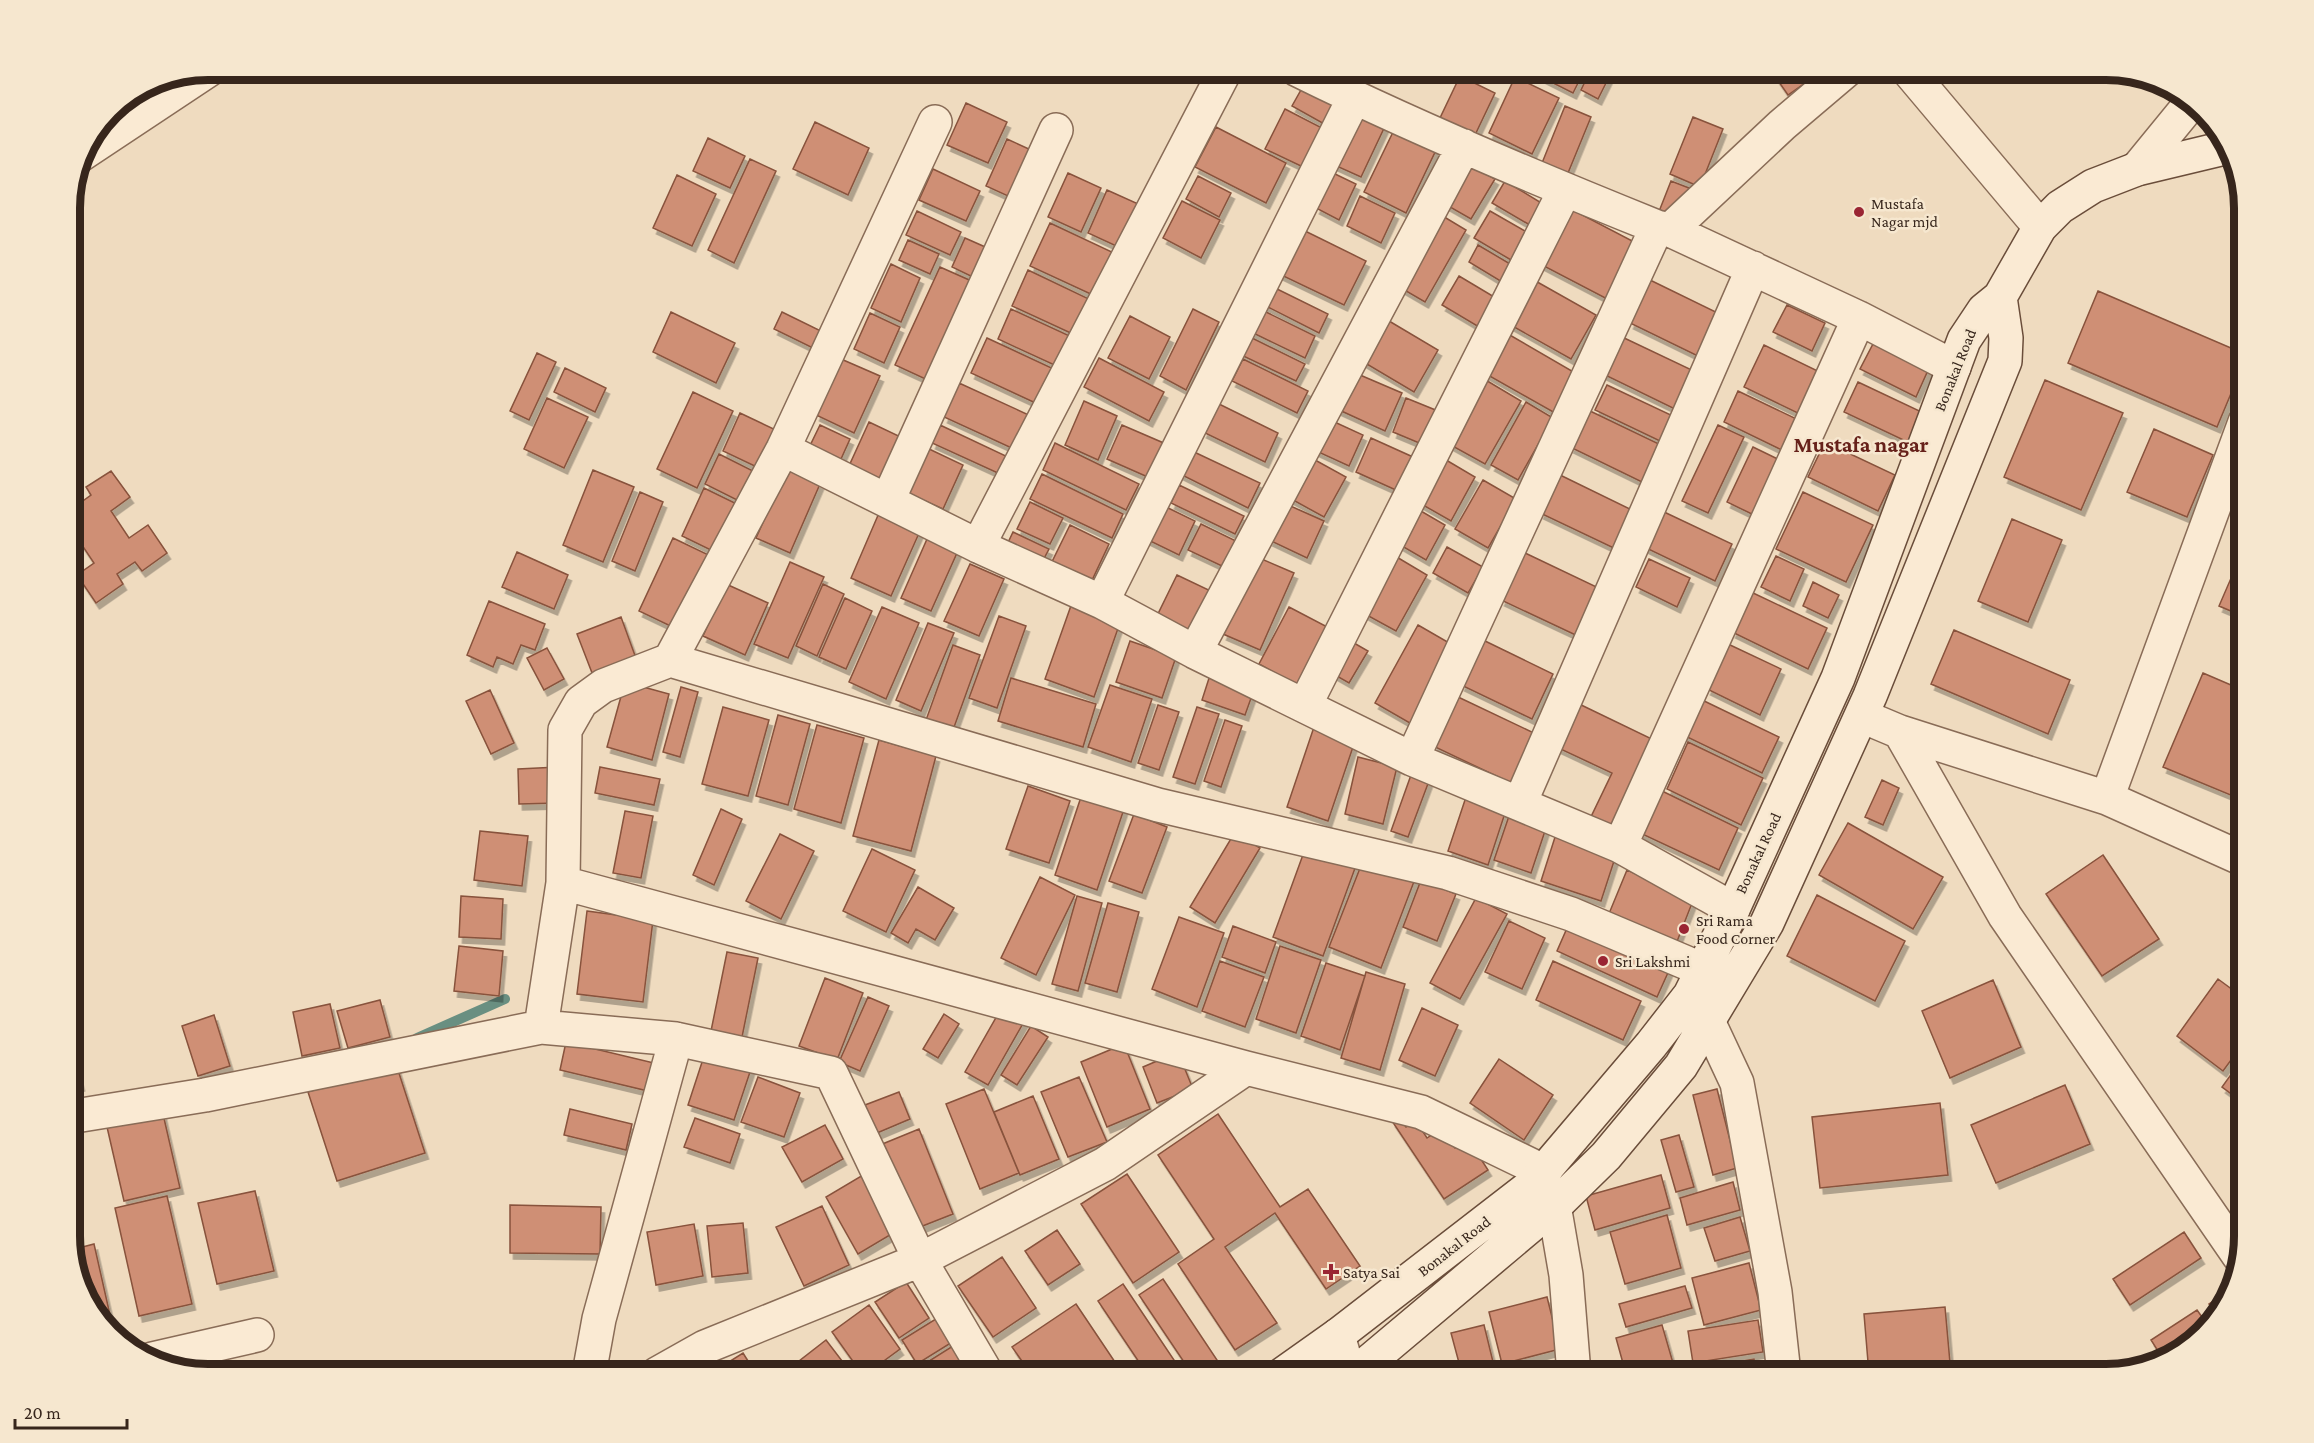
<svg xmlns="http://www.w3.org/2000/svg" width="2314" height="1443" viewBox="0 0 2314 1443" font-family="'Crimson Pro',serif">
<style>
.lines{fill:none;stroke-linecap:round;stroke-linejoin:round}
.stream{stroke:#698f81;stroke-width:10}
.building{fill:#cf8f74;stroke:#88523c;stroke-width:1.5;filter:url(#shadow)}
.minor-casing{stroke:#896c57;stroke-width:36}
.tertiary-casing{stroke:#896c57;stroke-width:36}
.secondary-casing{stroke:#6a4d3a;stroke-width:36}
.minor{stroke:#faead3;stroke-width:33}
.tertiary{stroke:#faead3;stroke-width:33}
.secondary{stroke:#faead3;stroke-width:33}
.poi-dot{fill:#9a2533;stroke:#f6e7cf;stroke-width:2}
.labels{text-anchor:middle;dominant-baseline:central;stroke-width:5;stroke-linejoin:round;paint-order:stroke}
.poi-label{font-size:16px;fill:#37261c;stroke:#f6e7cf;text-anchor:start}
.street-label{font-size:16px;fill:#37261c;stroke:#f6e7cf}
.district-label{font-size:22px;font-weight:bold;fill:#66211a;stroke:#f6e7cf}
.rim{fill:none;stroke:#37261c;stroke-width:8}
</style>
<defs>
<filter id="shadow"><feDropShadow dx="3.5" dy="6" stdDeviation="0" flood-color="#0004"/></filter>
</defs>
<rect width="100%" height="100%" fill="#efdbbf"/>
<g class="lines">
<path class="stream" d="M417,1038l88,-39"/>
</g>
<path class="building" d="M1545,69h40l-12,24 -32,-16z
M1591,69h22l-15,30 -17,-9z
M1770,69h55l-37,26z
M1460,76l35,17 -20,42 -35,-17z
M1515,77l44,21 -27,56 -43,-21z
M1306,81l34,19 -14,25 -34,-19z
M966,103l41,19 -19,41 -41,-18z
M1565,106l26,11 -23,56 -26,-10z
M1285,109l37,19 -19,39 -38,-18z
M1358,110l28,14 -25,53 -29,-13z
M1693,117l30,12 -23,58 -30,-13z
M815,122l54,26 -21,47 -55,-26z
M1216,127l70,36 -20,40 -71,-36z
M1395,128l42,20 -31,65 -42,-21z
M708,138l37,18 -15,32 -37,-17z
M1007,139l33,15 -21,47 -33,-15z
M750,159l26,12 -42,92 -26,-13z
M1466,162l29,17 -24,40 -28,-16z
M933,169l47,22 -14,30 -47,-21z
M1068,173l33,15 -20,44 -33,-15z
M1333,173l23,11 -17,36 -23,-12z
M677,175l39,19 -24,52 -39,-18z
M1198,176l33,17 -12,24 -33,-18z
M1505,181l43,26 -13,21 -43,-25z
M1671,181l18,7 -14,32 -17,-6z
M1107,190l38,17 -20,43 -37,-17z
M1360,196l35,17 -14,30 -34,-17z
M1182,201l38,19 -19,38 -38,-20z
M1569,208l71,37 -29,56 -71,-37z
M917,211l44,21 -11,23 -44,-20z
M1490,211l42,24 -16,28 -42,-25z
M1436,212l30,18 -41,72 -31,-18z
M1050,223l64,30 -19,43 -65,-30z
M1299,228l67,33 -22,44 -67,-32z
M965,238l27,12 -13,30 -27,-13z
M908,240l31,14 -9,20 -31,-14z
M1478,245l39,23 -10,17 -38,-23z
M891,264l29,14 -19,44 -30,-14z
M940,267l36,16 -44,99 -37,-17z
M1028,270l63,30 -16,35 -63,-29z
M1459,276l42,25 -17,29 -42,-25z
M1532,279l64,36 -25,44 -64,-36z
M1650,280l74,36 -20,43 -74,-36z
M1271,286l57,28 -9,19 -57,-29z
M2098,291l147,63v6l-28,67 -149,-64z
M1787,305l38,18 -13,28 -39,-19z
M1011,309l63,29 -13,30 -63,-29z
M1193,309l26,13 -33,68 -26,-14z
M1262,310l53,26 -10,22 -54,-26z
M671,312l64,31 -19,40 -63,-31z
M782,312l43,21 -8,17 -43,-21z
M870,313l30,14 -16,36 -30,-14z
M1130,316l40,21 -21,42 -41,-21z
M1384,318l54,32 -24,42 -54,-32z
M1508,334l69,40 -22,39 -69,-39z
M1248,336l57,28 -9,17 -57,-27z
M1620,336l76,36 -17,39 -76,-37z
M987,338l71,33 -16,35 -71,-33z
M1874,342l55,26 -13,29 -56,-28z
M1764,345l62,30 -20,42 -62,-30z
M537,353l19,9 -27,58 -19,-9z
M1099,358l65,34 -15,29 -65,-34z
M841,359l39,17 -26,57 -38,-18z
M1243,359l65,32 -11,22 -65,-32z
M565,368l41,20 -11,24 -41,-20z
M1353,372l49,21 -17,38 -48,-22z
M1484,379l37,22 -36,63 -38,-21z
M2045,380l78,33 -42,97 -77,-33z
M1858,382l70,33 -14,30 -70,-33z
M959,383l72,33 -15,34 -72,-33z
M1607,385l66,31 -13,25 -65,-31z
M1738,391l67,32 -15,31 -66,-32z
M693,392l40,19 -36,77 -40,-19z
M547,398l41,19 -24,51 -40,-19z
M1406,398l32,13 -14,34 -31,-13z
M1084,401l33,15 -19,44 -33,-15z
M1526,402l27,16 -35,62 -27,-15z
M1217,403l61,30 -13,29 -62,-30z
M1588,410l73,35 -17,38 -74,-36z
M740,413l38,18 -17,38 -38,-18z
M1328,419l35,16 -14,31 -35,-16z
M869,422l36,17 -19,44 -37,-17z
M820,425l30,14 -14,31 -31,-14z
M940,425l68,32 -8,17 -68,-31z
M1122,425l44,19 -16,34 -43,-19z
M1718,425l26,12 -36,76 -26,-12z
M2154,429l59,26 -26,62 -60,-25z
M1371,438l42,19 -15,34 -42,-19z
M1825,442l70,33 -17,36 -70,-34z
M1055,443l84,41 -13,26 -83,-40z
M1753,447l33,16 -26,55 -33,-16z
M927,448l36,17 -20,44 -36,-16z
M1192,451l68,32 -12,25 -68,-34z
M719,454l42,21 -14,30 -42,-21z
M1306,455l40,22 -22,40 -40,-22z
M1441,457l34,20 -24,44 -35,-20z
M787,469l33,15 -30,69 -34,-15z
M593,470l41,17 -31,75 -40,-17z
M111,471l19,26 -19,14 18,27 19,-13 19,28 -25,18 -7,-9 -18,12 6,10 -27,19 -19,-28 17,-12 -16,-24 -9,6v-42l4,5 18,-13 -5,-8z
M1042,474l81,40 -11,24 -82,-39z
M1558,474l80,39 -18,38 -80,-38z
M1483,480l33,19 -28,49 -33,-19z
M1179,485l65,31 -9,18 -64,-31z
M704,488l39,19 -22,48 -39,-19z
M640,492l23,10 -28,69 -23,-10z
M1803,492l70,33 -27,57 -70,-33z
M1030,502l33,16 -13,26 -33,-15z
M1160,504l35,17 -16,34 -35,-17z
M1286,504l38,17 -17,37 -38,-18z
M1414,507l31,18 -19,35 -31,-18z
M1662,511l70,33 -17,37 -71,-34z
M879,513l41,18 -29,65 -40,-18z
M2012,519l50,21 -34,82 -50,-21z
M1201,524l35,17 -12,26 -36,-17z
M1070,525l39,19 -23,49 -40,-19z
M931,530l30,14 -30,67 -30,-13z
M1013,532l36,17 -9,17 -35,-17z
M673,538l44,21 -34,73 -44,-21z
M2245,546v71l-26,-11z
M1447,547l36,20 -15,26 -35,-20z
M517,552l51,23 -14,34 -52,-22z
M1523,552l82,39 -23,47 -81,-38z
M1395,556l32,19 -31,56 -33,-18z
M1776,556l28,13 -14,32 -29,-14z
M1257,557l37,16 -34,77 -37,-16z
M1649,559l41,19 -13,29 -41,-20z
M790,562l34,15 -36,81 -34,-14z
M970,564l34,15 -25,57 -35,-15z
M1177,575l38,18 -22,47 -39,-18z
M1813,582l26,13 -11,23 -25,-12z
M726,584l42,19 -23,52 -42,-19z
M823,584l21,10 -27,62 -21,-10z
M1751,592l76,36 -19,41 -76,-37z
M845,598l27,13 -26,58 -27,-12z
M1073,600l49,17 -28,80 -49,-18z
M489,601l56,23 -10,26 -14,-5 -8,19 -16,-7 -4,10 -26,-12z
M882,607l37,16 -33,76 -37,-17z
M1289,607l46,24 -30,58 -46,-25z
M999,616l27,10 -29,82 -28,-10z
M621,617l16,44 -43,17 -17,-44z
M928,623l26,10 -33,78 -25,-11z
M1418,625l40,23 -43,78 -40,-23z
M1954,630l116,50 -22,54 -117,-50z
M1347,639l21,12 -19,32 -21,-12z
M1483,640l70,34 -21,45 -71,-34z
M1130,641l46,16 -14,41 -46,-16z
M1728,644l53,25 -21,46 -53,-26z
M953,645l27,10 -27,75 -27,-10z
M547,648l17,31 -20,11 -17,-32z
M1211,672l44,15 -10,28 -43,-15z
M2203,673l42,18v110l-82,-34z
M1011,678l85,26 -13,43 -85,-26z
M625,682l44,12 -17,66 -45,-13z
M1110,685l42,14 -21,63 -43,-15z
M681,687l17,5 -18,65 -17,-5z
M490,690l24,53 -23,11 -25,-53z
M1456,696l78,37 -23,50 -78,-37z
M1700,699l79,38 -17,36 -79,-38z
M1575,702l81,39 -44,93 -24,-11 24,-50 -58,-27z
M1158,705l21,7 -20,58 -21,-7z
M723,707l46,13 -21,76 -46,-12z
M1197,707l22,7 -24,70 -22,-7z
M778,715l32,9 -22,81 -32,-9z
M1225,720l17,6 -21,61 -17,-6z
M817,725l47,13 -23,85 -47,-14z
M1314,727l41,14 -27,80 -41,-14z
M879,740l57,16 -25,95 -58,-15z
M1688,742l75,36 -22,47 -74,-36z
M1358,757l39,10 -14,57 -38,-10z
M558,767v36l-39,1 -1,-35z
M600,767l60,12 -6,26 -59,-12z
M1411,775l18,6 -21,56 -17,-6z
M1882,780l17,8 -16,37 -18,-8z
M1028,786l42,15 -21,62 -43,-14z
M1660,790l78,38 -19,42 -79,-37z
M1083,791l42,15 -28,84 -42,-15z
M1466,797l40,13 -18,55 -40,-14z
M721,809l21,10 -28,66 -21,-10z
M625,811l28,5 -12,62 -28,-5z
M1134,814l33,13 -25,66 -33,-12z
M1509,816l37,12 -15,45 -37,-13z
M1848,823l95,54 -30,52 -94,-54z
M480,831l48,5 -6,50 -48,-6z
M1235,832l25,16 -45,75 -25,-16z
M780,834l34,17 -33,68 -35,-18z
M1556,834l60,21 -15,46 -60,-20z
M1308,841l50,19 -35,96 -50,-19z
M872,849l43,21 -29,62 -43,-21z
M2103,855l56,84 -57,37 -56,-82z
M1364,858l51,21 -34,89 -52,-21z
M1627,870l67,28 -18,46 -68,-28z
M1040,877l35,18 -39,80 -35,-17z
M1421,880l35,14 -19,47 -34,-14z
M918,887l36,21 -19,32 -19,-11 -8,14 -17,-10z
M1817,895l88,46 -30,60 -88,-45z
M461,896l42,3 -2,40 -42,-2z
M1077,896l25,7 -24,88 -26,-7z
M1476,898l31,16 -47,85 -30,-16z
M1108,903l31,9 -22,80 -32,-9z
M587,911l66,9 -10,82 -66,-8z
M1179,917l45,16 -27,74 -45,-18z
M1571,919l100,47 -14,31 -100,-46z
M1509,921l36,17 -23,51 -37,-17z
M1233,926l43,16 -11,31 -43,-16z
M459,946l44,5 -4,45 -45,-5z
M1280,946l41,14 -25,73 -40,-14z
M727,952l31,6 -17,84 -31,-6z
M1220,961l44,16 -19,50 -43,-16z
M1553,961l88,40 -18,39 -87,-40z
M1326,963l39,13 -25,74 -39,-14z
M1366,972l39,12 -25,86 -39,-12z
M825,978l38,15 -26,67 -38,-14z
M2218,979l27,20v42l-22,30 -46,-35z
M1993,980l28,67 -71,31 -28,-67z
M868,997l21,9 -29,65 -21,-9z
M380,1000l10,37 -42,11 -11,-37z
M330,1004l10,44 -38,8 -9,-44z
M1002,1007l23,13 -37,65 -23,-13z
M1422,1008l36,17 -23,51 -36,-16z
M944,1014l15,10 -21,34 -15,-9z
M214,1015l16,51 -32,10 -16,-50z
M1031,1026l17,11 -31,48 -16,-10z
M69,1042l12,43 -12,3z
M566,1042l88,21 -6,28 -88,-21z
M1124,1044l26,65 -43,18 -26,-65z
M706,1050l46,16 -18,54 -46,-15z
M1178,1052l15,37 -36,14 -14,-36z
M2245,1055v49l-23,-17z
M1499,1059l54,36 -29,45 -54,-37z
M396,1064l29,89 -88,28 -29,-89z
M758,1077l42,16 -16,44 -43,-15z
M1079,1077l28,65 -39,15 -27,-65z
M2065,1085l25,59 -94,39 -25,-58z
M984,1089l35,84 -39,16 -34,-85z
M1717,1089l20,79 -24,7 -20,-80z
M899,1092l11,27 -33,14 -12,-28z
M1033,1096l26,63 -39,16 -26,-63z
M1940,1103l8,72 -128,13 -8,-71z
M570,1109l62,15 -6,26 -62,-15z
M163,1114l17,74 -56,13 -17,-74z
M1218,1114l62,93 28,-18 52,77 -34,23 -51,-76 -50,34 52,76 -42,27 -57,-86 36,-25 -56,-84z
M1399,1117l7,10 10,-6 11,17 15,-10 13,20 13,-9 20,31 -44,29 -52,-78z
M695,1118l45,16 -10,29 -46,-16z
M825,1125l18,34 -41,23 -20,-35z
M919,1129l34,85 -38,15 -35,-84z
M1679,1135l15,52 -18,5 -15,-52z
M1127,1174l52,78 -46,31 -52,-79z
M863,1175l32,57 -37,22 -32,-57z
M1661,1175l9,33 -75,22 -9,-34z
M1733,1182l7,28 -53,15 -7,-27z
M255,1191l19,80 -57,13 -19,-81z
M167,1196l25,108 -53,12 -24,-108z
M510,1205l91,2 -1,47 -90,-1z
M822,1206l27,59 -45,21 -28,-59z
M1667,1215l14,53 -56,16 -15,-52z
M1740,1217l10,34 -35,10 -11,-33z
M743,1223l5,50 -36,4 -5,-51z
M694,1224l9,52 -47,9 -9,-53z
M1057,1230l23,34 -32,21 -23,-34z
M2184,1232l17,26 -71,47 -17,-26z
M94,1244l16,71 -10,2 -12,-12 -17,-55z
M1002,1257l34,51 -43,29 -35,-51z
M1749,1263l12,47 -57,15 -12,-47z
M1163,1279l60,90 -7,5h-24l-53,-79z
M906,1282l23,36 -30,20 -24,-36z
M1123,1284l55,82 -12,8h-19l-49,-73z
M1685,1286l7,22 -66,19 -7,-23z
M2230,1290l-4,15 -10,10 -7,-11z
M1547,1297l13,52 -58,15 -13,-52z
M1076,1304l47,70h-92l-19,-27z
M869,1305l31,44 -34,25h-4l-30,-42z
M1945,1307l6,67h-82l-5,-60z
M2197,1310l10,14 -32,32 -12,3 -12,-19z
M939,1317l15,24 -37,23 -15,-24z
M1758,1320l5,32 -70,11 -5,-32z
M1484,1325l10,41 -32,8 -11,-41z
M1662,1325l11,38 -38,11h-9l-10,-36z
M826,1340l26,34h-51l-7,-9z
M956,1344l18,30h-52l-4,-6z
M743,1353l13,21h-37l-3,-4z
M1754,1359l2,15h-62l-1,-5z
M1553,1366l2,8h-31z"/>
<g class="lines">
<defs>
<path id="minor" d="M1296,69c117,58 239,109 361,158l13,3 189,88 95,49
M1907,69l133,158
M79,156l131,-87
M1670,230l112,-105 66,-56
M783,449l195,97 124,56 93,50 217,107 208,87 113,63
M888,500l168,-370
M978,546l248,-477
M1102,602l252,-504
M1195,652l269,-506
M670,660l113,-211 152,-327
M1305,705l260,-515
M1862,716l38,16 207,66 138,62
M1900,732l105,184 234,340
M1412,759l245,-532
M2107,798l138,-376
M1520,803l233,-535
M1620,846l239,-528
M563,883l-22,144 135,12 155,34 89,187 67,114
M1708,1021l29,62 38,209 9,82
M69,1117l136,-22 336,-68
M1545,1172l-124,-60 -175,-44 -683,-185 2,-153 16,-28 22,-16 67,-26 488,145 290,68 123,41 130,55
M1554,1205l12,70 8,99
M152,1359l105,-24
M589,1374l10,-55 77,-280
M657,1374l48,-27 215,-87 185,-96 141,-96"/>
<path id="tertiary" d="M2137,169l54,-66
M1338,1335l11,39"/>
<path id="secondary" d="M1283,1374l55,-39 194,-150 119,-140 39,-50 43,-86 105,-231 126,-338 20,-30 16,-13 40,-70 20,-20 33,-21 44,-17 92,-22
M1351,1374l14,-9 195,-164 46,-45 75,-90 86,-143 103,-227 135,-335 1,-23 -6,-41"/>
</defs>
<use href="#minor" class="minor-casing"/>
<use href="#tertiary" class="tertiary-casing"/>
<use href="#secondary" class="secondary-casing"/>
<use href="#minor" class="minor"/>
<use href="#tertiary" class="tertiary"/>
<use href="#secondary" class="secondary"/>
</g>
<g class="poi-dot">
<circle cx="1859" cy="212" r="6"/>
<circle cx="1684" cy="929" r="6"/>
<circle cx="1603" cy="961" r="6"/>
<path d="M1328 1263h6v6h6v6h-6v6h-6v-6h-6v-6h6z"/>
</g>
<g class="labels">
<g class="poi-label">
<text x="1871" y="203">Mustafa<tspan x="1871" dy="18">Nagar mjd</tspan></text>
<text x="1696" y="920">Sri Rama<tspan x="1696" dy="18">Food Corner</tspan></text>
<text x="1615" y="961">Sri Lakshmi</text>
<text x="1343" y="1272">Satya Sai</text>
</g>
<g class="street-label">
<text transform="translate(1955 370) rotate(-68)">Bonakal Road</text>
<text transform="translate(1758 853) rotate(-65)">Bonakal Road</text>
<text transform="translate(1454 1246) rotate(-38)">Bonakal Road</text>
</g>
<g class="district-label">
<text x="1861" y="444">Mustafa nagar</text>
</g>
</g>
<path d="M0 0H2314V1443H0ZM208 80H2106A128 128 0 0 1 2234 208V1236A128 128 0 0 1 2106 1364H208A128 128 0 0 1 80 1236V208A128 128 0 0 1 208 80Z" fill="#f6e7cf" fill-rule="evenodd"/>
<path class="rim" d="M208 80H2106A128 128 0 0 1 2234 208V1236A128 128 0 0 1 2106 1364H208A128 128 0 0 1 80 1236V208A128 128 0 0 1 208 80Z"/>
<path d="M15 1419v9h112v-9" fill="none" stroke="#37261c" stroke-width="3"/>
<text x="24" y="1419" font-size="18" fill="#37261c" stroke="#f6e7cf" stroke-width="4.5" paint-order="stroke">20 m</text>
</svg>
